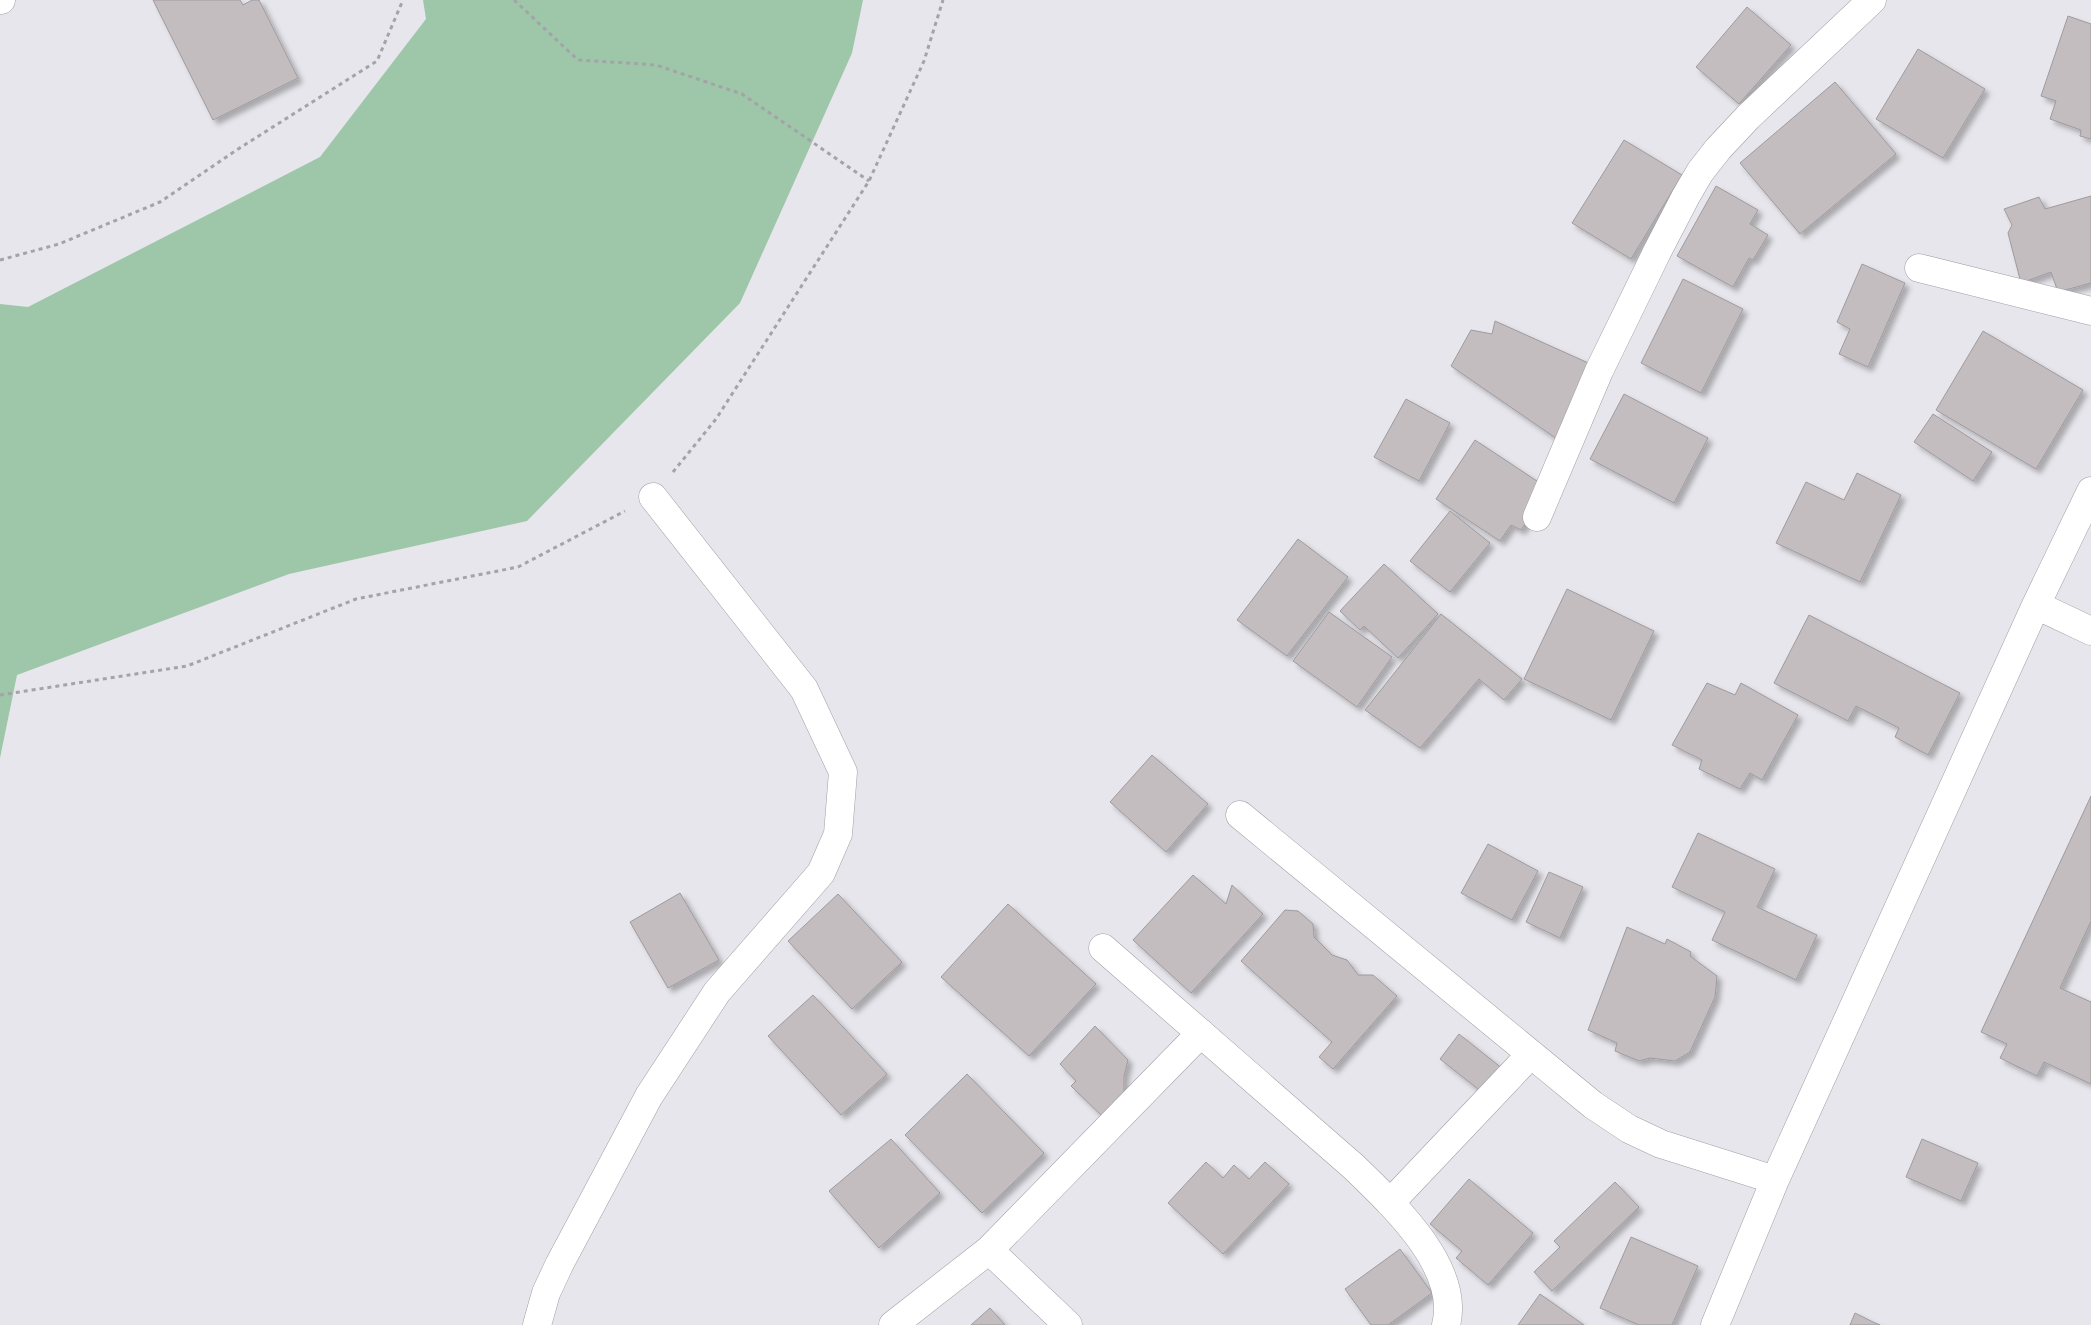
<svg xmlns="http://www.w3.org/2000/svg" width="2091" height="1325" viewBox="0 0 2091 1325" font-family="Bitter,serif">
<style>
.green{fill:#9dc7a8}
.building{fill:#c3bdc0;stroke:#9f9a9d;filter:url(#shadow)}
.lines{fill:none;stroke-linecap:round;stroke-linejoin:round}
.street-casing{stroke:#9f9fa5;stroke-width:29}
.path{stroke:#a3a3a8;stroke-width:3;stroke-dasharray:4 4;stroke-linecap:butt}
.street{stroke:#fff;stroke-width:28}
</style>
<defs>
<filter id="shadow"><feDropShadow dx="4.5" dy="4.5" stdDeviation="2.5" flood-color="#0004"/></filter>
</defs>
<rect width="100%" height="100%" fill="#e6e6ec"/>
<path class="green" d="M423,0h440l-11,53 -112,250 -213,218 -238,53 -272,101 -17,83v-454l28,3 292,-150 106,-138z"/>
<path class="building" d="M153,0h87l3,5 9,-5h7l39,78 -85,42z
M1747,7l44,38 -52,59 -43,-37z
M2068,16l23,8v115l-11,-3 1,-6 -31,-11 6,-18 -15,-5z
M1918,49l67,40 -42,69 -67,-39z
M1835,82l61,72 -96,80 -60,-71z
M1624,140l58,35 -51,84 -59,-36z
M1716,186l42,24 -8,14 18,11 -15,25 -4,-2 -16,29 -56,-31z
M2091,196v87l-33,9 -7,-20 -30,11 -13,-50 4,-8 -8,-16 35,-12 6,12z
M1862,264l43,19 -37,84 -29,-13 11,-25 -13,-7z
M1683,279l60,30 -42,84 -60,-30z
M1495,321l100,45 -38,73 -106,-73 20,-36 21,4z
M1983,331l100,59 -47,79 -100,-59z
M1624,394l84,44 -34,65 -84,-44z
M1406,399l44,24 -31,58 -45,-24z
M1933,414l59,38 -19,29 -59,-39z
M1475,440l74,49 -28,41 -10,-5 -11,16 -64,-42z
M1857,473l44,22 -41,87 -84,-39 30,-61 38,18z
M1450,511l40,32 -40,49 -40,-31z
M1298,539l50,38 -61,79 -50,-36z
M1384,564l54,50 -40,44 -34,-32 -4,4 -20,-19z
M1567,589l87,42 -43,89 -87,-41z
M1329,612l63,45 -35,50 -64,-46z
M1441,614l81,65 -18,21 -25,-21 -59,69 -55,-38z
M1809,615l151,78 -32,62 -33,-18 4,-9 -43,-22 -8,15 -74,-38z
M1707,683l28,12 6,-12 57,32 -36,65 -12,-7 -10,16 -41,-20 3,-9 -30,-15z
M1152,755l56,49 -42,48 -56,-50z
M2091,796v125l-31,67 31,14v82l-47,-22 -7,14 -37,-18 7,-14 -26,-12z
M1698,833l77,36 -18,38 60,28 -21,45 -84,-40 13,-28 -53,-25z
M1488,844l50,27 -26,49 -51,-27z
M1549,872l34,15 -23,51 -34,-16z
M1193,875l33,29 6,-19 31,29 -72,79 -58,-53z
M680,893l39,67 -51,28 -38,-66z
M838,894l64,68 -50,47 -64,-68z
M1008,904l88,80 -67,72 -88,-79z
M1285,910l13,1 15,13 1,13 18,18 15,5 11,15h15l24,21 -64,73 -14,-12 13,-15 -91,-81z
M1627,927l38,17 2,-5 24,13 -1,4 27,20 -2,21 -25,55 -15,9 -25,-3 -11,3 -24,-10 2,-8 -29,-13z
M813,995l74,79 -46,41 -73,-79z
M1095,1026l33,34 -4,16v19l-21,22 -32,-31 5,-5 -16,-17z
M1459,1034l44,35 -20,24 -43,-34z
M967,1074l77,79 -62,60 -77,-78z
M891,1139l49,54 -61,55 -50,-57z
M1922,1139l56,24 -17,38 -55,-24z
M1206,1162l17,16 11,-13 15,14 16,-17 24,22 -66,70 -55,-51z
M1469,1179l64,54 -45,52 -32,-27 6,-7 -32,-27z
M1615,1182l24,25 -87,84 -18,-19 26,-25 -6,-6z
M1631,1237l67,29 -26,59h-33l-39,-17z
M1400,1249l32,44 -44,32h-17l-26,-36z
M1540,1294l44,31h-66z
M990,1308l15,17h-34z
M1855,1313l18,9 7,3h-30z"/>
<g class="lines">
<defs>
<path id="street" d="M0,0h1
M1919,268l172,43
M1537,517l62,-146 58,-119 29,-56 14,-24 18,-23 30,-32 124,-117
M2036,605l55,26
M1240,815l353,290 36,24 32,15 114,36
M1103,948l251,219c38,37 107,100 92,158
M1390,1203l141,-149
M989,1250l79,75
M537,1325l9,-32 13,-28 90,-169 68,-104 104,-119 17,-39 5,-62 -39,-83 -151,-192
M893,1325l96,-75 212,-217
M1715,1325l60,-145 261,-575 55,-114"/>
</defs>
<use href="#street" class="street-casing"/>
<path class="path" d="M514,0l64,60 78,5 86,29 127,87
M0,260l59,-16 101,-42 75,-51 142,-90 26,-61
M673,472l43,-53 153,-238 55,-120 19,-61
M0,695l187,-29 169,-67 162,-32 107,-56"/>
<use href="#street" class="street"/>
</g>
</svg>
